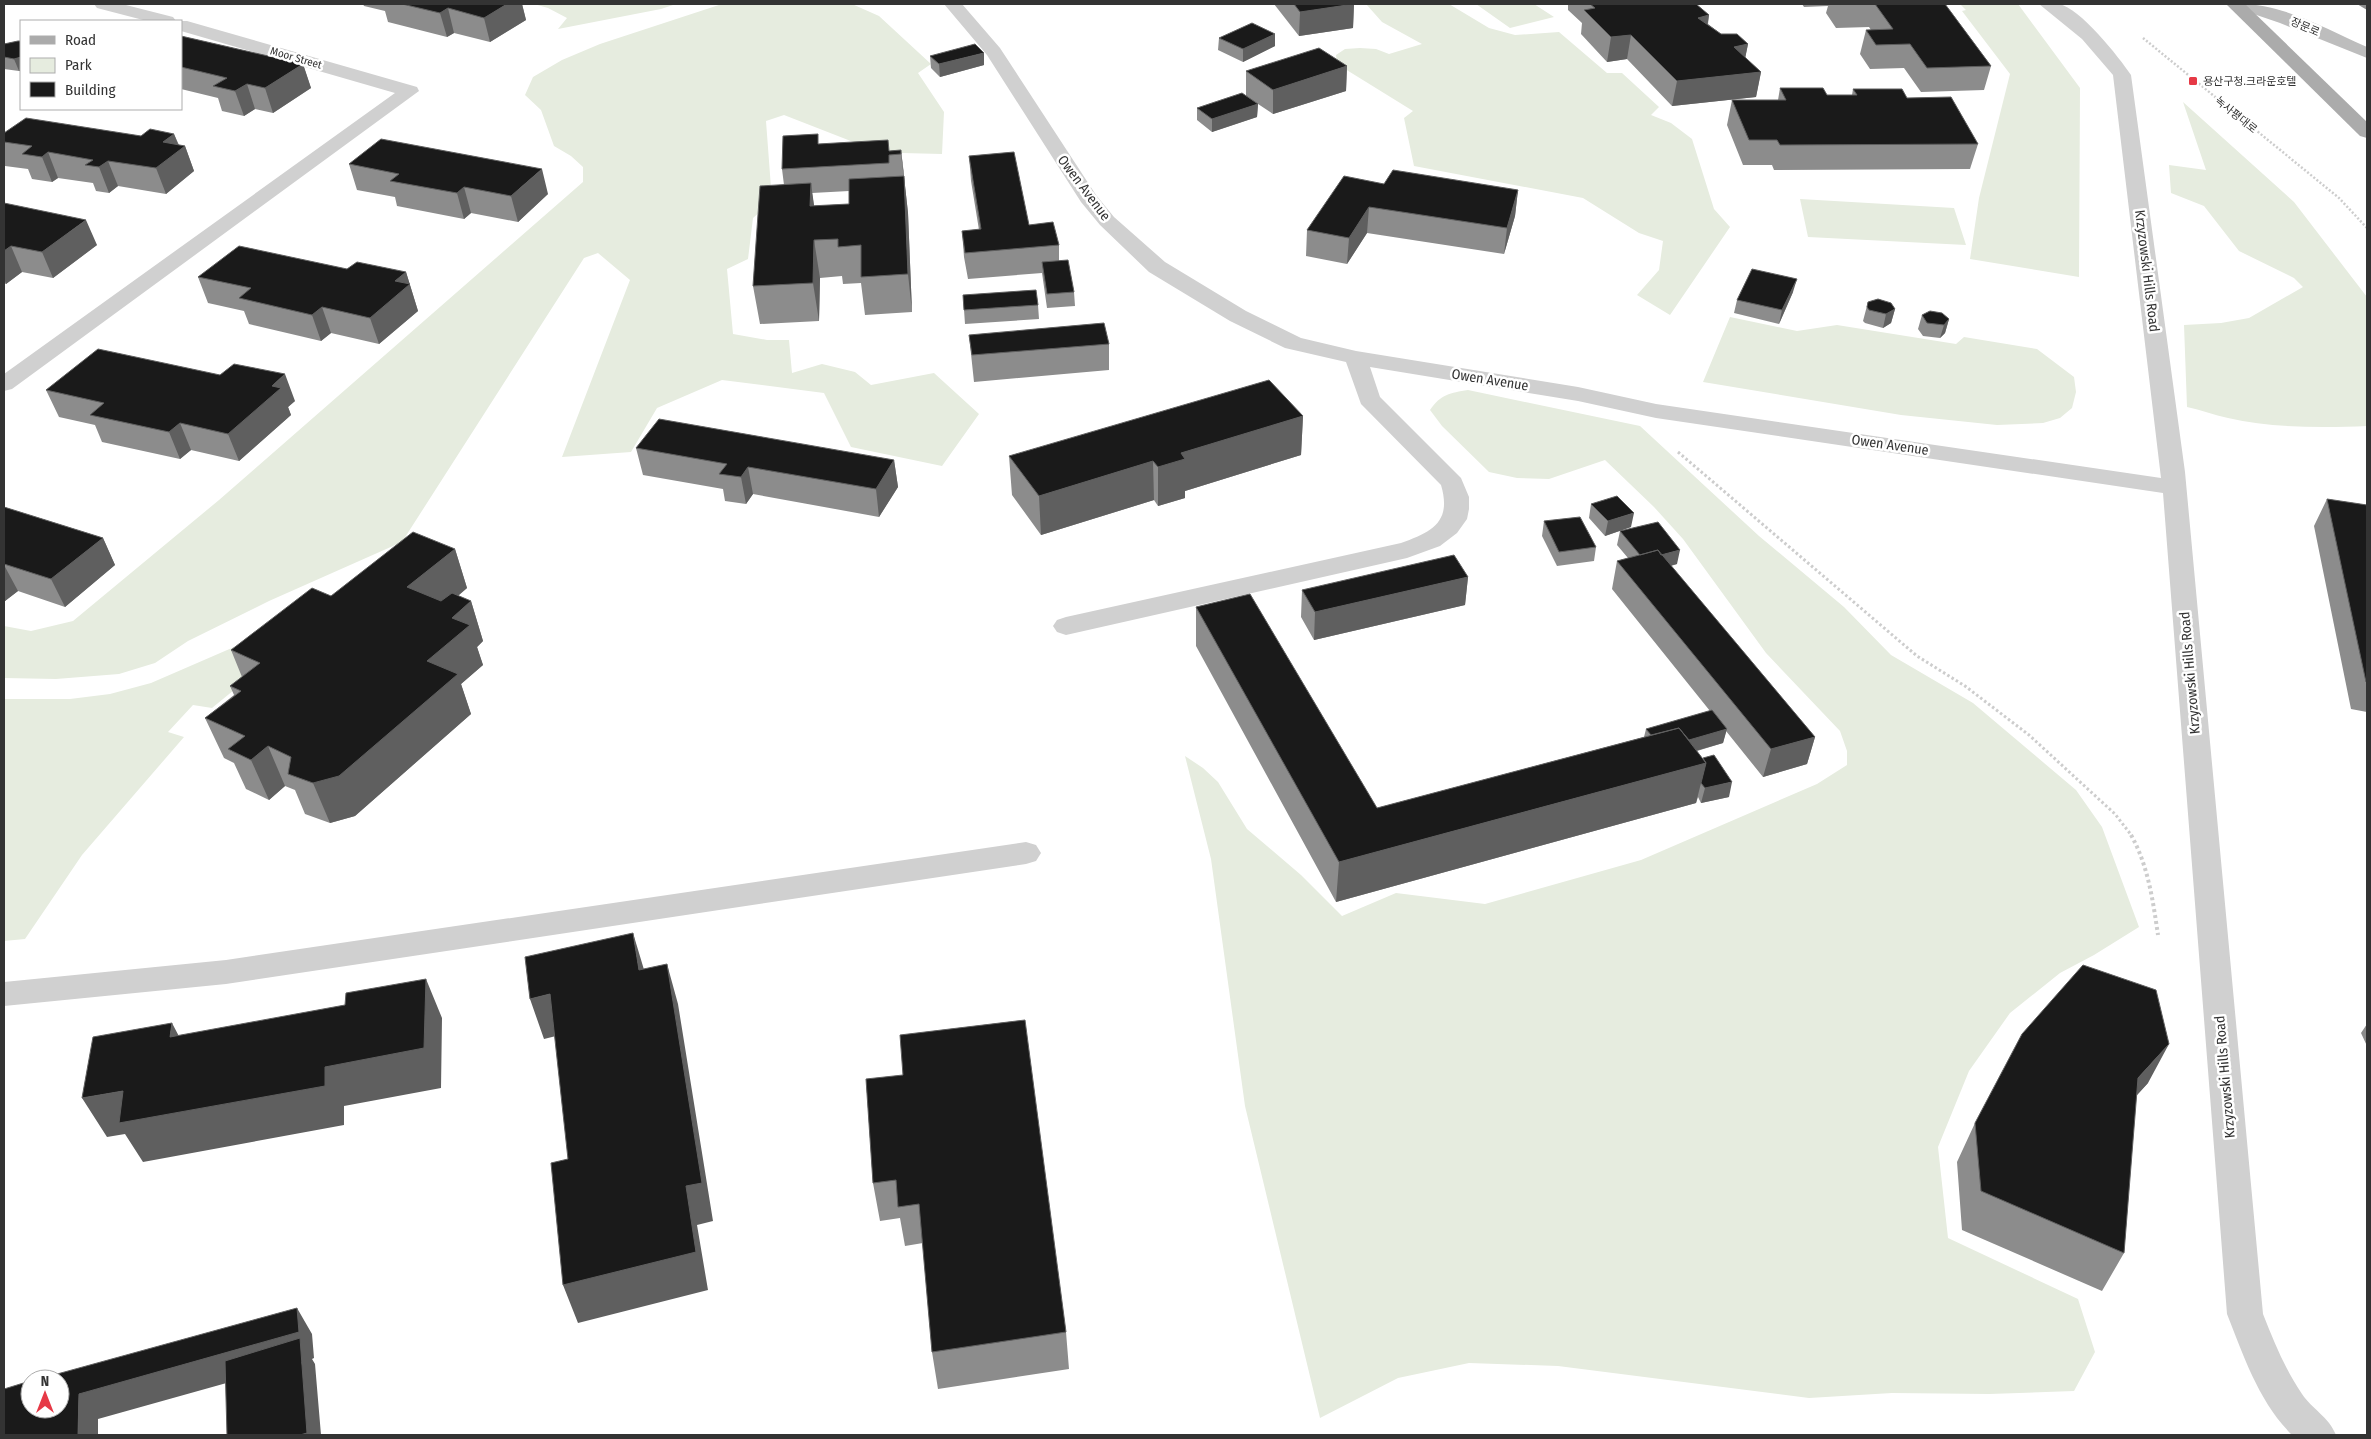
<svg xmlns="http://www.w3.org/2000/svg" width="2371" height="1439" viewBox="0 0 2371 1439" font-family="'Fira Sans Condensed','Noto Sans KR',sans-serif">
<rect width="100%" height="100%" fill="#fff"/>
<path fill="#e6ecdf" d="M534,4H676L661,9L558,29L567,18L548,8Z
M722,4H852L879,16L931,64L918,73L944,112L942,154L902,153L861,145L784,115L766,121L772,201L753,218L748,259L727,269L733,334L767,340H789L792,373L822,364L855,372L871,385L934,373L979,414L942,466L851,447L824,393L722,380L657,408L631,452L562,457L630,280L598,253L584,258L402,542L269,601L188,641L155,663L119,674L56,679L4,678V626L31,631L73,621L219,500L583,182V167L571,156L554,146L541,110L525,95L533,77L562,60L600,44Z
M1366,4H1449L1489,28L1515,35L1559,32L1607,73H1622L1659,107L1651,115L1671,123L1692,139L1714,209L1730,227L1670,315L1637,295L1659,270L1663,241L1639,233L1583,198L1414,166L1404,118L1413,111L1337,64L1336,55L1345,49L1360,48L1376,49L1389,54L1422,44L1382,22Z
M1476,4H1534L1554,17L1510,28Z
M1960,4H2018L2080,88L2079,277L1970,259L1979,198L2010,74L1962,11L1966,10Z
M2183,102L2294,202L2367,297V426C2322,428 2272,428 2228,418C2214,415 2201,410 2187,407L2184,325L2221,323L2249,318L2303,287L2294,278L2239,251L2204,206L2171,193L2169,165L2206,170Z
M1800,199L1954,208L1966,245L1808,237Z
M1730,317L1797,331L1837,325L1956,344L1964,337L2037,349L2074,377L2076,392L2072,408L2060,418L2043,423L1997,425L1901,415L1703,382Z
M1468,390L1640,426L1759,536L1844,607L1891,655L1973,703L2076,790L2102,827L2139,927L2094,955L2060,973L2010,1013L1969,1071L1938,1147L1948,1238L2078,1299L2095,1352L2074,1391L1989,1394L1892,1393L1809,1398L1558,1366L1469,1363L1398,1378L1320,1418L1245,1106L1211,859L1185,756L1203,768L1218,782L1247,829L1301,875L1342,916L1396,893L1485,904L1641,860L1817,784L1847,765V751L1840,731L1766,653L1683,539L1654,507L1605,460L1549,479L1517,478L1489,472L1442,426L1430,410C1441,394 1450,393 1468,390Z
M329,612L212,708L193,705L168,732L184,737L82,855L25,939L4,941V699H70L110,694L151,683L264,634Z"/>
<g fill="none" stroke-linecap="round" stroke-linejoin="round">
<path stroke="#cdcdcd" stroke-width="2.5" stroke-dasharray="2 2" stroke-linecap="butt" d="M2143,38L2339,198L2367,228"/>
<path stroke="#cdcdcd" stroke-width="3" stroke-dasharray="2.5 2.5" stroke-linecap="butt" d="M1678,452L1917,656L1965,686L2029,735L2115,814L2132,836"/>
<path stroke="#cdcdcd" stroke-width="4" stroke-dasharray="3 3" stroke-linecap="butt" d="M2131,835C2148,865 2153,901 2158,935"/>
<path fill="#d0d0d0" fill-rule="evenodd" d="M94,4H122L173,17L176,21H187L417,87L419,91L12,389L4,391V374L395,93L181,31V21H147L97,8Z
M944,4H962L1000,48L1096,195L1114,217L1165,262L1246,311L1301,338L1356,351L1578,387L1656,404L2161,478L2113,75L2082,39L2039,4C2045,4 2053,3 2059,4C2080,8 2119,57 2131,75L2185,472L2263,1314C2274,1342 2285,1369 2302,1394C2312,1409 2329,1417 2336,1435H2292C2259,1402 2244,1357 2227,1314L2163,493L1656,418L1578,401L1370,367L1380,397L1461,478L1469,497V509L1467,519L1457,533L1440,546L1407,558L1066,635L1057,632L1053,626L1057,620L1066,617L1401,543C1432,532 1452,522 1441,485L1361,404L1346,362L1285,348L1230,321L1149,272L1100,225L1081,202L987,55Z
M1026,842L1036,845L1041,853L1036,861L1026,864L226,984L4,1006V982L226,960Z"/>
<path fill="#bdbdbd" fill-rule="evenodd" d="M2233,4C2279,1 2326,29 2367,47V58L2280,23L2236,8Z"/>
<path fill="#ababab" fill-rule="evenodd" d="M2226,4H2245L2367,122V138L2360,136Z"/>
</g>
<path fill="#8c8c8c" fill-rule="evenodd" d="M363,4H522L526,20L490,42L454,33L447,37L388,22L385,11L364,6Z
M1274,4H1354L1353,28L1299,36Z
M1568,4H1696L1709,15L1708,24L1721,34L1748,44L1745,58L1761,72L1756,97L1672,106L1627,59L1607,62L1581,34L1582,23L1568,10Z
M1802,4H1945L1991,66L1984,90L1921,92L1904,68L1870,69L1860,54L1866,30H1871L1869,27L1836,28L1826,13L1828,6L1804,7Z
M2357,4H2367V10Z
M1275,34V46L1243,62L1218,50L1219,38Z
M181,36L303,64L311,88L273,113L255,109L244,116L222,111L218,98L181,89Z
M18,41L19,71L4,69V44Z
M930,56L984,65L940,77L931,68Z
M1347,66L1346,91L1273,114L1246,96V71Z
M1780,88L1827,95H1852L1853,89L1907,98L1978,144L1970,169L1774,170L1772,165H1743L1727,125L1732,100H1778Z
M1258,104L1257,117L1212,132L1197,120V108Z
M4,133L141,136L174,134L179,145L185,146L194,171L166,194L118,186L109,193L96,191L93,183L58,178L52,182L32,179L28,169L5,166L4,163Z
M819,144L890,151L901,150L908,213L912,312L865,315L861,283L843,284L842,276L820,278L819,321L760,324L753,286L784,185L782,169ZM849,191V204L814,206L812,193Z
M969,156L1029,225L1059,245V261L1074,292L1075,306L1047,308L1042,273L968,279L964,257L962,231L979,230L971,181Z
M349,164L548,194L518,222L471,213L464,219L397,206L395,197L357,190Z
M1384,184L1518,190L1515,216L1504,254L1367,233L1347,264L1306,256L1307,230Z
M4,203L97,245L53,278L22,272L6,284L4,283Z
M347,269L406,272L418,311L379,344L331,333L321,341L249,324L244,311L208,303L198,277Z
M1793,292L1779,324L1734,313L1737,300Z
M963,295L1038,305L1039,319L965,324Z
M1868,302L1895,309L1891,323L1883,328L1865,323L1863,321Z
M1922,315L1949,319L1945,333L1940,338L1923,336L1918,329Z
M969,335L1109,344V370L974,382Z
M46,390L295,401L288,407L291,415L239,461L191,450L180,459L102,442L95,425L59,417Z
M1303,416L1301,455L1185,491V498L1158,506L1154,500L1041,535L1012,495L1009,456Z
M636,448L894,460L898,487L879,517L753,494L746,504L725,501L723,489L643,475Z
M2327,499L2367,505V712L2351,709L2314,526Z
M1591,504L1631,527L1605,536L1589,518Z
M4,507L103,538L115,565L65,607L18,591L5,601H4Z
M1544,521L1596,547L1594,561L1557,566L1542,536Z
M1620,531L1677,564L1671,566L1815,737L1807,764L1763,777L1726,731L1723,743L1697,751L1729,797L1701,803L1698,797L1696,803L1336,902L1196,646V607L1377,808L1644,737L1646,729L1710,711L1612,589L1617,561L1628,558L1617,545Z
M455,549L467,588L458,596L471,601L483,641L477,647L483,665L461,684L471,714L355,816L330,823L305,814L295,790L285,786L269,800L246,789L234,763L224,758L205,718L234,695L230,686L242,677L231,650L331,596Z
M1468,577L1465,605L1314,640L1301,617L1302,590Z
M2367,1024V1046L2361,1033Z
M866,1079L1066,1332L1069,1369L938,1389L932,1352L923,1243L905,1246L900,1218L880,1221L873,1183Z
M2148,1083L2136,1096L2124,1253L2102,1291L1962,1230L1957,1162L1975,1123Z"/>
<path fill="#5f5f5f" d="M507,4H522L526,20L490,42L484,18Z
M1354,4L1353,28L1299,36L1300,12Z
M448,8L454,33L447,37L440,13Z
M1709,15L1705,40L1698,18Z
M1275,34V46L1243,62V49Z
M1631,35L1627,59L1607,62L1611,37Z
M1748,44L1743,69L1734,47Z
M984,53V65L940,77L939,64Z
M21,57V71H19L14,59Z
M303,64L311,88L273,113L265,88Z
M1347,66L1346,91L1273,114V90Z
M1761,72L1756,97L1672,106L1677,81Z
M247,84L255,109L244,116L235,91Z
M1258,104L1257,117L1212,132V119Z
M174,134L180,149L185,146L194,171L166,194L156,168L163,142Z
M901,150L904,175V179L901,154Z
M48,152L58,178L52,182L42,157Z
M108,161L118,186L109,193L99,167Z
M542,169L548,194L518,222L511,196Z
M904,176L908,213L912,312L908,274Z
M811,183L816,220L810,206Z
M464,187L471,213L464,219L457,193Z
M1518,190L1515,216L1504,254L1507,228Z
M1369,207L1367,233L1347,264L1349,238Z
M86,220L97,245L53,278L42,252Z
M814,240L820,278L819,321L813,283Z
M11,246L22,272L6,284L4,278V251Z
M406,272L418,311L379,344L370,318L395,281Z
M1797,279L1793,292L1779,324L1782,310Z
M322,307L331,333L321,341L312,315Z
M1895,309L1891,323L1883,328L1886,314Z
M1949,319L1945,333L1940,338L1944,325Z
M285,374L295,401L288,407L291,415L239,461L228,434L272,386Z
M1303,416L1301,455L1185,491V498L1158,506V467L1181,453Z
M180,423L191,450L180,459L169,432Z
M894,460L898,487L879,517L876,489Z
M1153,461L1154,500L1041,535L1039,496Z
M748,467L753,494L746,504L741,477Z
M1634,513L1631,527L1605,536L1608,521Z
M103,538L115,565L65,607L51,579Z
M455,549L467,588L421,627L407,587Z
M1680,550L1677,564L1640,573L1643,559Z
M4,565L18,591L5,601L4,599Z
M1468,577L1465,605L1314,640L1315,612Z
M471,601L483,641L477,647L483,665L461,684L471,714L355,816L330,823L313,783L427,661L452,618Z
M1727,729L1723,743L1657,762L1660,748Z
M1815,737L1807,764L1763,777L1771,749Z
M268,746L285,786L269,800L251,760Z
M1706,763L1696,803L1336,902L1339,862Z
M1732,782L1729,797L1701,803L1705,788Z
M633,933L645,973L639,970Z
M667,964L678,1004L713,1221L697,1225L708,1290L578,1323L563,1285L686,1186Z
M426,979L442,1018L441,1088L344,1106V1125L143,1162L125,1134L107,1137L82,1098L123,1091L325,1067Z
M550,994L564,1034L544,1039L530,999Z
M172,1023L193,1063L170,1037Z
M2169,1044L2148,1083L2117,1117L2138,1078Z
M297,1308L312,1334L314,1358L312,1359L315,1364L321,1435H300L302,1362L98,1419V1435H78L79,1394Z"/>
<path fill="#1a1a1a" stroke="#5f5f5f" d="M402,4H507L484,18L448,8L440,13Z
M1294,4H1354L1300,12Z
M1590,4H1696L1709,15L1698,18L1721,34H1737L1748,44L1734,47L1761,72L1677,81L1631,35L1611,37L1584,10L1595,8Z
M1875,4H1945L1991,66L1927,68L1910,44L1876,45L1866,30L1893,29Z
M1252,23L1275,34L1243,49L1219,38Z
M181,36L303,64L265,88L247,84L235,91L213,86L227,78L181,67Z
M18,41H21V57L14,59L4,57V44Z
M975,44L984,53L939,64L930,56Z
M1319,48L1347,66L1273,90L1246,71Z
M1780,88H1823L1827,95H1857L1853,89H1902L1907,98L1951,97L1978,144L1780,145L1777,140H1749L1732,100H1786Z
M1242,93L1258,104L1212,119L1197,108Z
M26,118L141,136L150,129L174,134L163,142L185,146L156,168L108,161L99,167L85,165L93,160L48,152L42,157L22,154L32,146L4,142V133Z
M818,134V144L888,140L889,151L901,150V154L889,155V163L782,169L783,136Z
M381,139L542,169L511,196L464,187L457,193L390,181L399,174L349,164Z
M1014,152L1029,225L1053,222L1059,245L965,253L962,231L981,229L969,156Z
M1393,170L1518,190L1507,228L1369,207L1349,238L1307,230L1344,176L1384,184Z
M904,176L908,274L861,277V245L838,247V239L814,240L813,283L753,286L760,186L811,183L810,206L849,204V179Z
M4,203L86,220L42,252L11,246L4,251Z
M239,246L347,269L357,262L406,272L395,281L410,284L370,318L322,307L312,315L239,298L251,288L198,277Z
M1068,260L1074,292L1047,294L1042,262Z
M1752,269L1797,279L1782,310L1737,300Z
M1036,290L1038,305L964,310L963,295Z
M1878,299L1891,303L1895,309L1886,314L1869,310L1867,307L1868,302Z
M1930,311L1942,313L1949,319L1944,325L1927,323L1922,315Z
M1104,323L1109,344L972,355L969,335Z
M98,349L220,375L234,364L285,374L272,386L281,388L228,434L180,423L169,432L90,415L104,403L46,390Z
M1269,380L1303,416L1181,453L1185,459L1158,467L1153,461L1039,496L1009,456Z
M659,419L894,460L876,489L748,467L741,477L719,474L727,464L636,448Z
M1617,496L1634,513L1608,521L1591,504Z
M2327,499L2367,505V682H2366Z
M4,507L103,538L51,579L4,564Z
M1580,517L1596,547L1559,552L1544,521Z
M1658,522L1680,550L1661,555L1658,550L1640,555L1620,531Z
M413,532L455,549L407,587L441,601L452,593L471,601L452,618L470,625L427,661L458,674L339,776L313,783L288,774L291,757L268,746L251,760L228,749L245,736L205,718L241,691L230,686L260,663L231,650L312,588L331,596Z
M1658,550L1815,737L1771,749L1617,561Z
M1454,555L1468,577L1315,612L1302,590Z
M1250,594L1377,808L1679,728L1706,763L1339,862L1196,607Z
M1712,710L1727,729L1689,740L1679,728L1651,735L1646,729Z
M1714,755L1732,782L1705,788L1701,783L1706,763L1703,758Z
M633,933L639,970L667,964L702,1183L686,1186L696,1252L563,1285L551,1163L568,1159L550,994L530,999L525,957Z
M2083,965L2156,990L2169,1044L2138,1078L2124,1253L1981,1191L1975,1123L2022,1034Z
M426,979L424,1048L325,1067V1086L119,1123L123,1091L82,1098L93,1037L172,1023L170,1037L345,1005L346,993Z
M1025,1020L1066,1332L932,1352L919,1204L898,1207L896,1180L873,1183L866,1079L903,1075L900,1035Z
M297,1308L299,1332L79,1394L78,1435H4V1389L30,1381V1409H60V1379H39Z
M300,1338L307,1433L300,1435H227L225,1361Z"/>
<rect fill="#e63946" stroke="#fff" stroke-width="2" x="2188" y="76" width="10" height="10" rx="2.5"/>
<g text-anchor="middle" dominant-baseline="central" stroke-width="5" stroke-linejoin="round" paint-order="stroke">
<g font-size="11" fill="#333" stroke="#fff">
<text transform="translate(2305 27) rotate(23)">장문로</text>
<text transform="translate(296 58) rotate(16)">Moor Street</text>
<text transform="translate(2236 115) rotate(39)">녹사평대로</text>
</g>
<g font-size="11" fill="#333" stroke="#fff" text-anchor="start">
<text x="2203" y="81">용산구청.크라운호텔</text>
</g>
<g font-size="14" fill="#333" stroke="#fff">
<text transform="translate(1084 188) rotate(53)">Owen Avenue</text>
<text transform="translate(2147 271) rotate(83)">Krzyzowski Hills Road</text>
<text transform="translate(1490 380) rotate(9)">Owen Avenue</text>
<text transform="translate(1890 445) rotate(8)">Owen Avenue</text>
<text transform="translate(2190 673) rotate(-95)">Krzyzowski Hills Road</text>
<text transform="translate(2225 1077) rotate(-95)">Krzyzowski Hills Road</text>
</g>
</g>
<rect width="2371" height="1439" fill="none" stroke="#333333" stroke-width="10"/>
<rect x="20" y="20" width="162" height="90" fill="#ffffff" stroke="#adadad"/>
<rect x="30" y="36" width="25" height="8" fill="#ababab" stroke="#adadad"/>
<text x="65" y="45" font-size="15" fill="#333333">Road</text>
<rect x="30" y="58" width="25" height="15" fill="#e6ecdf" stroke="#adadad"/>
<text x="65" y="70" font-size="15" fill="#333333">Park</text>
<rect x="30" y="82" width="25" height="15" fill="#1a1a1a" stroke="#adadad"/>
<text x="65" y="95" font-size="15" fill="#333333">Building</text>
<g transform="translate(45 1394)"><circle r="24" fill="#ffffff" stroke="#adadad"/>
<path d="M0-4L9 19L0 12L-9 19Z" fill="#e63946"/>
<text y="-8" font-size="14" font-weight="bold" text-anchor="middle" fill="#333333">N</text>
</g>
</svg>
